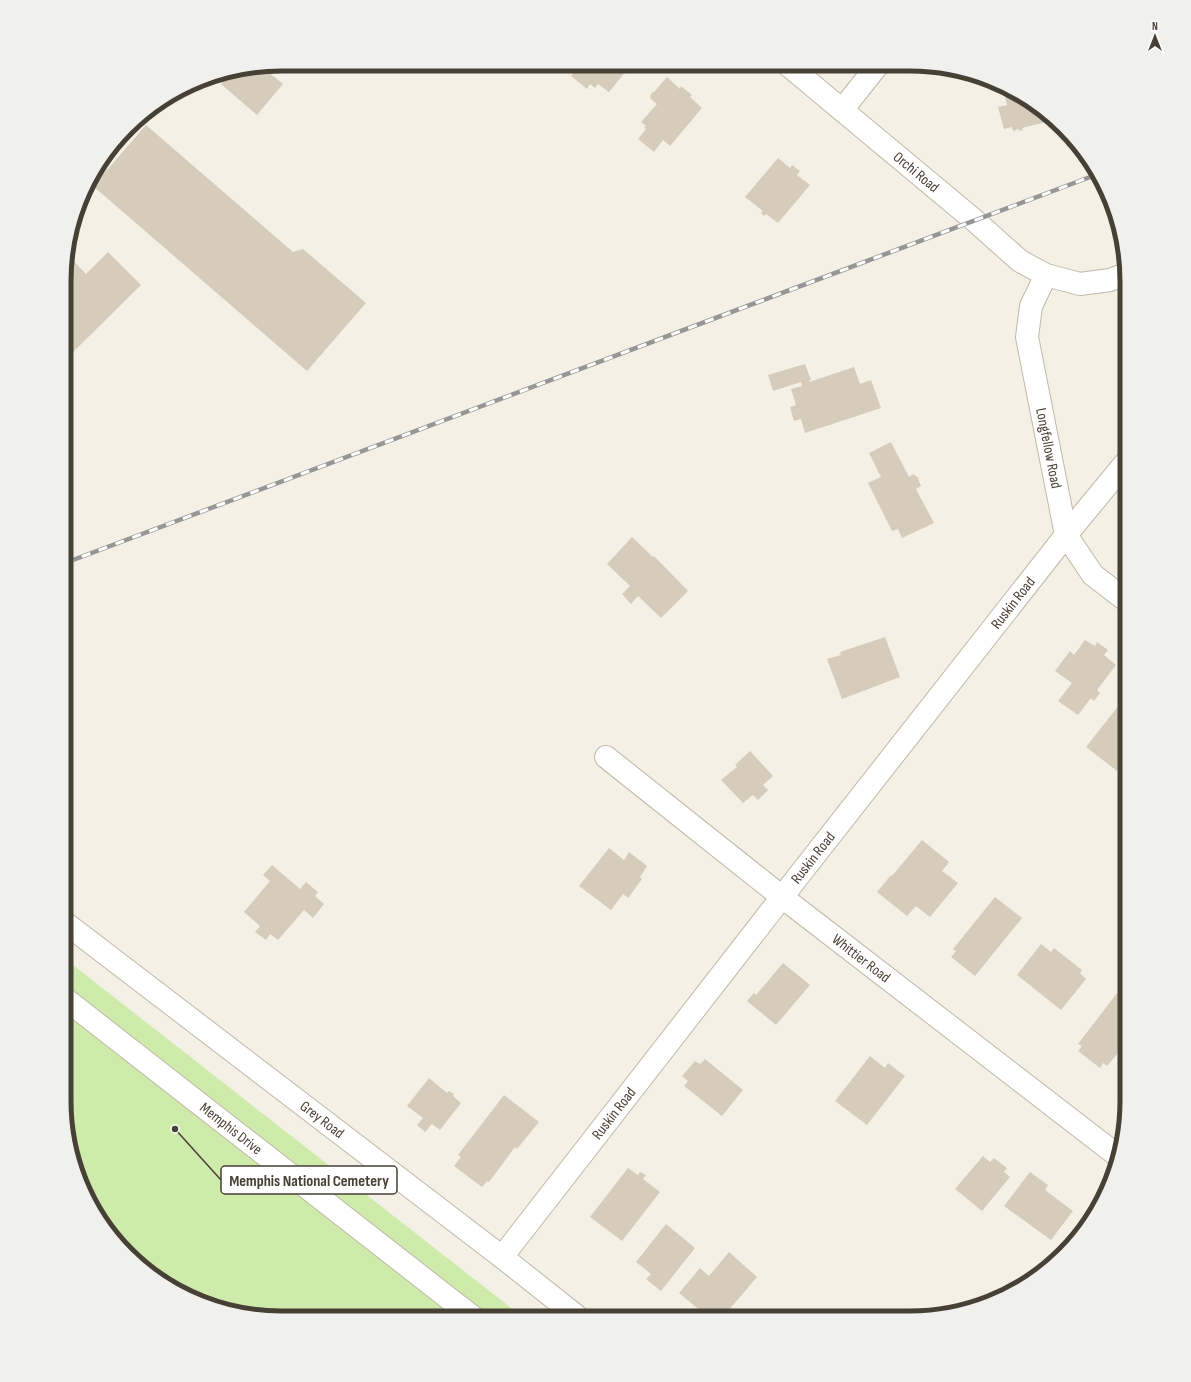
<svg xmlns="http://www.w3.org/2000/svg" width="1191" height="1382" viewBox="0 0 1191 1382" font-family="'Sofia Sans Condensed',sans-serif">
<rect width="100%" height="100%" fill="#f4f0e6"/>
<path fill="#ceebac" d="M64,958L524,1318H266L211,1307L161,1282L127,1254L93,1210L71,1158L64,1101Z"/>
<path fill="#d6ccbb" d="M580,65H631L609,92L598,84L595,88L590,84L587,89L571,76Z
M262,67L283,84L257,115L221,84L231,72Z
M667,77L680,89L681,86L692,95L690,97L702,108L670,146L663,140L654,152L638,139L646,129L644,128L646,126L641,122L657,104L650,98L651,96L650,95L653,92H654Z
M1018,94L1030,100L1054,120L1022,128L1023,130L1019,131V129L1013,131L1012,127L1004,129L998,107L1007,105L1005,97Z
M146,125L293,252L303,249L366,303L307,371L93,186Z
M778,158L790,168L792,165L800,171L797,175L810,185L778,223L766,214L764,216L761,213L763,211L745,197Z
M108,252L141,285L66,359V253L86,274Z
M805,364L811,380L809,381V382L854,367L860,384L871,380L881,408L805,433L801,419L794,421L790,407L796,405L791,389L802,386L801,382L773,391L768,375Z
M891,442L909,477L914,474L916,477L917,476L921,486L916,489L934,523L902,538L898,529L892,531L868,483L881,477L869,453Z
M632,537L653,557L654,556L688,591L661,618L638,596L631,604L622,594L630,586L607,564Z
M885,637L900,677L842,699L827,659L841,655L840,652Z
M1085,640L1095,646L1097,642L1108,650L1104,655L1116,665L1097,690L1100,693L1094,701L1091,698L1078,715L1058,701L1072,683L1055,671L1070,651L1074,655Z
M1127,695V759L1117,771L1086,747Z
M750,751L773,776L763,785L768,790L758,800L753,795L743,803L721,780L737,767L735,765Z
M922,840L949,862L942,871L958,883L930,917L916,906L907,916L877,892L891,875L892,876Z
M609,848L624,860L629,852L647,866L640,877L642,879L628,898L623,894L611,910L579,886Z
M272,865L300,889L306,882L318,892L315,896L324,904L313,918L304,910L278,940L270,934L266,940L255,932L260,926L244,912L270,881L263,875Z
M995,897L1022,918L975,976L951,957L956,951L953,949Z
M1041,944L1051,952L1054,948L1082,970L1080,973L1086,979L1061,1010L1017,975Z
M783,963L810,985L776,1025L747,1001L754,993L756,995Z
M1117,993L1127,1001V1039L1117,1052L1118,1053L1107,1066L1103,1063L1100,1068L1078,1051L1082,1046L1078,1044Z
M870,1056L885,1068L888,1063L905,1076L867,1125L835,1101Z
M705,1059L743,1090L722,1116L684,1086L688,1081L682,1076L695,1061L700,1064Z
M429,1078L447,1093L449,1091L454,1094L453,1096L461,1103L440,1130L432,1124L425,1132L417,1125L423,1118L407,1106Z
M504,1095L539,1122L517,1149L515,1147L489,1182L487,1181L482,1187L454,1166L461,1157L458,1155Z
M983,1156L990,1162L994,1158L1007,1168L1004,1172L1010,1177L982,1211L955,1189Z
M628,1168L638,1175L640,1172L646,1175L643,1179L660,1192L622,1241L590,1217Z
M1030,1172L1048,1185L1045,1190L1073,1211L1051,1240L1004,1206Z
M666,1224L695,1248L661,1291L646,1279L651,1274L636,1262Z
M729,1252L757,1277L722,1318H699L698,1317L702,1312L679,1293L700,1268L709,1276Z"/>
<g fill="none" stroke-linecap="round" stroke-linejoin="round">
<g stroke="#c0b8a8" stroke-width="24">
<g id="minor">
<path id="s1" d="M788,65L974,220L1020,261L1046,275L1080,284L1110,280L1126,274"/>
<path d="M842,110L877,66"/>
<path id="s2" d="M1046,275L1031,306L1027,337L1066,535L1093,575L1127,601"/>
<path id="s3" d="M606,757L782,897L1118,1156"/>
<path id="s4" d="M64,922L502,1257L579,1318"/>
<path id="s5" d="M64,998L474,1318"/>
<path id="s6" d="M502,1257L782,897L1066,535L1127,461"/>
</g>
</g>
<use href="#minor" stroke="#fff" stroke-width="22"/>
<g stroke="#969696" stroke-width="4.5">
<path id="rail" d="M65,563L1098,174"/>
</g>
<use href="#rail" stroke="#fff" stroke-width="3" stroke-dasharray="9" stroke-linecap="butt"/>
</g>
<g text-anchor="middle" dominant-baseline="central" stroke-width="4" stroke-linejoin="round" paint-order="stroke">
<g font-size="15" fill="#474035" stroke="#fff">
<text stroke="none"><textPath href="#s1" startOffset="167">Orchi Road</textPath></text>
<text stroke="none"><textPath href="#s2" startOffset="179">Longfellow Road</textPath></text>
<text stroke="none"><textPath href="#s6" startOffset="830">Ruskin Road</textPath></text>
<text stroke="none"><textPath href="#s6" startOffset="506">Ruskin Road</textPath></text>
<text stroke="none"><textPath href="#s3" startOffset="325">Whittier Road</textPath></text>
<text stroke="none"><textPath href="#s6" startOffset="182">Ruskin Road</textPath></text>
<text stroke="none"><textPath href="#s4" startOffset="325">Grey Road</textPath></text>
<text stroke="none"><textPath href="#s5" startOffset="212">Memphis Drive</textPath></text>
</g>
</g>
<path d="M0 0H1191V1382H0ZM281 71H910A210 210 0 0 1 1120 281V1101A210 210 0 0 1 910 1311H281A210 210 0 0 1 71 1101V281A210 210 0 0 1 281 71Z" fill="#f0f0ef" fill-rule="evenodd"/>
<path fill="none" stroke="#474035" stroke-width="5" d="M281 71H910A210 210 0 0 1 1120 281V1101A210 210 0 0 1 910 1311H281A210 210 0 0 1 71 1101V281A210 210 0 0 1 281 71Z"/>
<path fill="none" stroke="#474035" stroke-width="1.5" d="M175 1129L221 1180"/>
<circle fill="#474035" stroke="#fff" stroke-width="1.5" cx="175" cy="1129" r="4"/>
<rect fill="#fff" stroke="#474035" stroke-width="1.5" x="221" y="1166" width="176" height="28" rx="4"/>
<g font-size="16" text-anchor="middle" font-weight="bold" fill="#474035">
<text x="309" y="1186">Memphis National Cemetery</text>
</g>
<g transform="translate(1155 36)" stroke="#ffffff" stroke-width="3" paint-order="stroke">
<path d="M0-3L7 15L0 10L-7 15Z" fill="#474035"/>
<text y="-6" font-size="11" font-weight="bold" text-anchor="middle" fill="#474035">N</text>
</g>
</svg>
